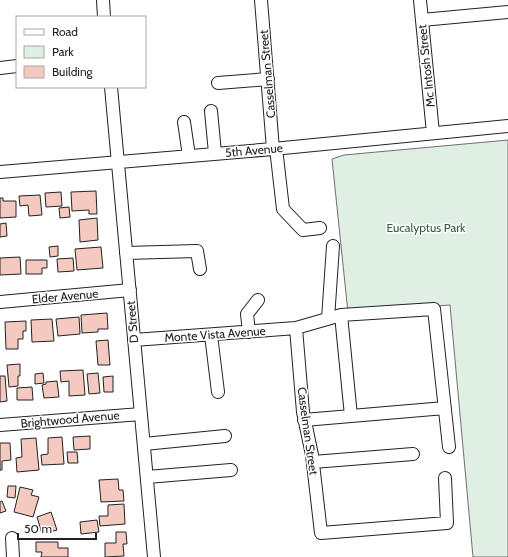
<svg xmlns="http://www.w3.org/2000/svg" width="508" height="557" viewBox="0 0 508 557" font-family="Cabin,sans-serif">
<rect width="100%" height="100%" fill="#fff"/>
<path fill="#e0efe3" stroke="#6f6f6f" d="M508,140V557H473L450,305L348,313L332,159L344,155Z"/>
<path fill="#f3c9c0" stroke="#222" d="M96,191L97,214H89V210L72,211L71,192Z
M61,192L62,206L46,207L45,193Z
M40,195L42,215L29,216L28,205L20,206L19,196Z
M0,198H3V201H16V217L0,218Z
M69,207L70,217L60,218L59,208Z
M97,218L98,240L80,242L79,220Z
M6,223L7,236L0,237V224Z
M58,246V256L50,257L49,247Z
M101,247L103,268L77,270L75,249Z
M20,257L21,274L0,275V258Z
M73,258L74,271L58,272L57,259Z
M26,260H47V268H42V274H26Z
M107,313L108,329H98V332L82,333L81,315Z
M79,317L80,334L58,336L56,319Z
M52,319L54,341L32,342L31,320Z
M26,321V331H23V339H18V349H6L5,322Z
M108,340L110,365H98L96,341Z
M20,364V376H18V386L9,387L7,365Z
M83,370L85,395L69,396V381L61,382L60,371Z
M43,373L44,383L35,384V374Z
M98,373L100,393L89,394L87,374Z
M0,376H5L7,401L0,402Z
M113,376V392H104L103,377Z
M57,381L59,397L44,398L42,385L46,384V382Z
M32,387L33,400H17V388Z
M90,436V449L74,450L73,437Z
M62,437L64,464L42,465L41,455L48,454V438Z
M36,438L39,470L17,472L16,458L22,457L21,439Z
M0,443H10L11,460L2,461V470H0Z
M67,452H77L78,463H68Z
M118,479L119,490H123L124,501L101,502L99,480Z
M8,486H16L15,498L7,497Z
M20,487L33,490L31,495L39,497L33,517L14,512Z
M2,501L6,511L0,513V502Z
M124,504L125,524L100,526L99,516H108V505Z
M51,512L57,530L42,534L37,517Z
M97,520L99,532L81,534L80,522Z
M116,532H126L127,544H123L124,556L105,557V543H116Z
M36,542H58V548H68V557H41L42,552H36Z"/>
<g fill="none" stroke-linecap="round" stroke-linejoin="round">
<g stroke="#222" stroke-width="14">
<path id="minor" d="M103,0L104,17
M261,0L273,149
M420,0L433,133
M422,20L508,12
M0,68L17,66
M218,83L268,79
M111,87L154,557
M211,111L215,153
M184,122L189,156
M276,148L283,209L303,230L320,228
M0,172L273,149L508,126
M126,253L197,251L200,269
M0,302L130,290
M328,319L333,246
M296,328L303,412L312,455L321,533L447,523L445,478
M249,332L247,314L258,300
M211,335L218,392
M134,340L296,328L341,315L434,309L449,447
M351,416L445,408
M304,420L351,416L341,315
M0,425L141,414
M144,444L225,436
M313,462L413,454
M147,477L231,470
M12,538L13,557"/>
</g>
<use href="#minor" stroke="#fff" stroke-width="12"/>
</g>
<g text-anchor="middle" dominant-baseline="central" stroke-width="3" stroke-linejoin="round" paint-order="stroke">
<g font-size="12" fill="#222" stroke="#fff">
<text transform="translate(426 66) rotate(-96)">Mc Intosh Street</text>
<text transform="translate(267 74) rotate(-95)">Casselman Street</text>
<text transform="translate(254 150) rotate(-5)">5th Avenue</text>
<text transform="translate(65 296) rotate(-5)">Elder Avenue</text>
<text transform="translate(132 322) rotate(-95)">D Street</text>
<text transform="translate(215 334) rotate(-4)">Monte Vista Avenue</text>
<text transform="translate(70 419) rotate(-5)">Brightwood Avenue</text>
<text transform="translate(308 431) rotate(82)">Casselman Street</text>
</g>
<g font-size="12" fill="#2f5e38" stroke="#fff">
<text x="426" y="227">Eucalyptus Park</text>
</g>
</g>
<rect x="16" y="16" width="130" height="72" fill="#ffffff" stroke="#a7a7a7"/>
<rect x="24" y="29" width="20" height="6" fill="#ffffff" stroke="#a7a7a7"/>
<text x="52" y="36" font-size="12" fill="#222222">Road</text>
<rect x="24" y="46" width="20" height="12" fill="#e0efe3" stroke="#a7a7a7"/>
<text x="52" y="56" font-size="12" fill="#222222">Park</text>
<rect x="24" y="66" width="20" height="12" fill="#f3c9c0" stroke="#a7a7a7"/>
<text x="52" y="76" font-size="12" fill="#222222">Building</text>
<path d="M18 533v6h78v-6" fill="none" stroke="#222222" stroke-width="2"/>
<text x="24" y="533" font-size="12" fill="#222222" stroke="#ffffff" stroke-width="3" paint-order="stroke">50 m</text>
</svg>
